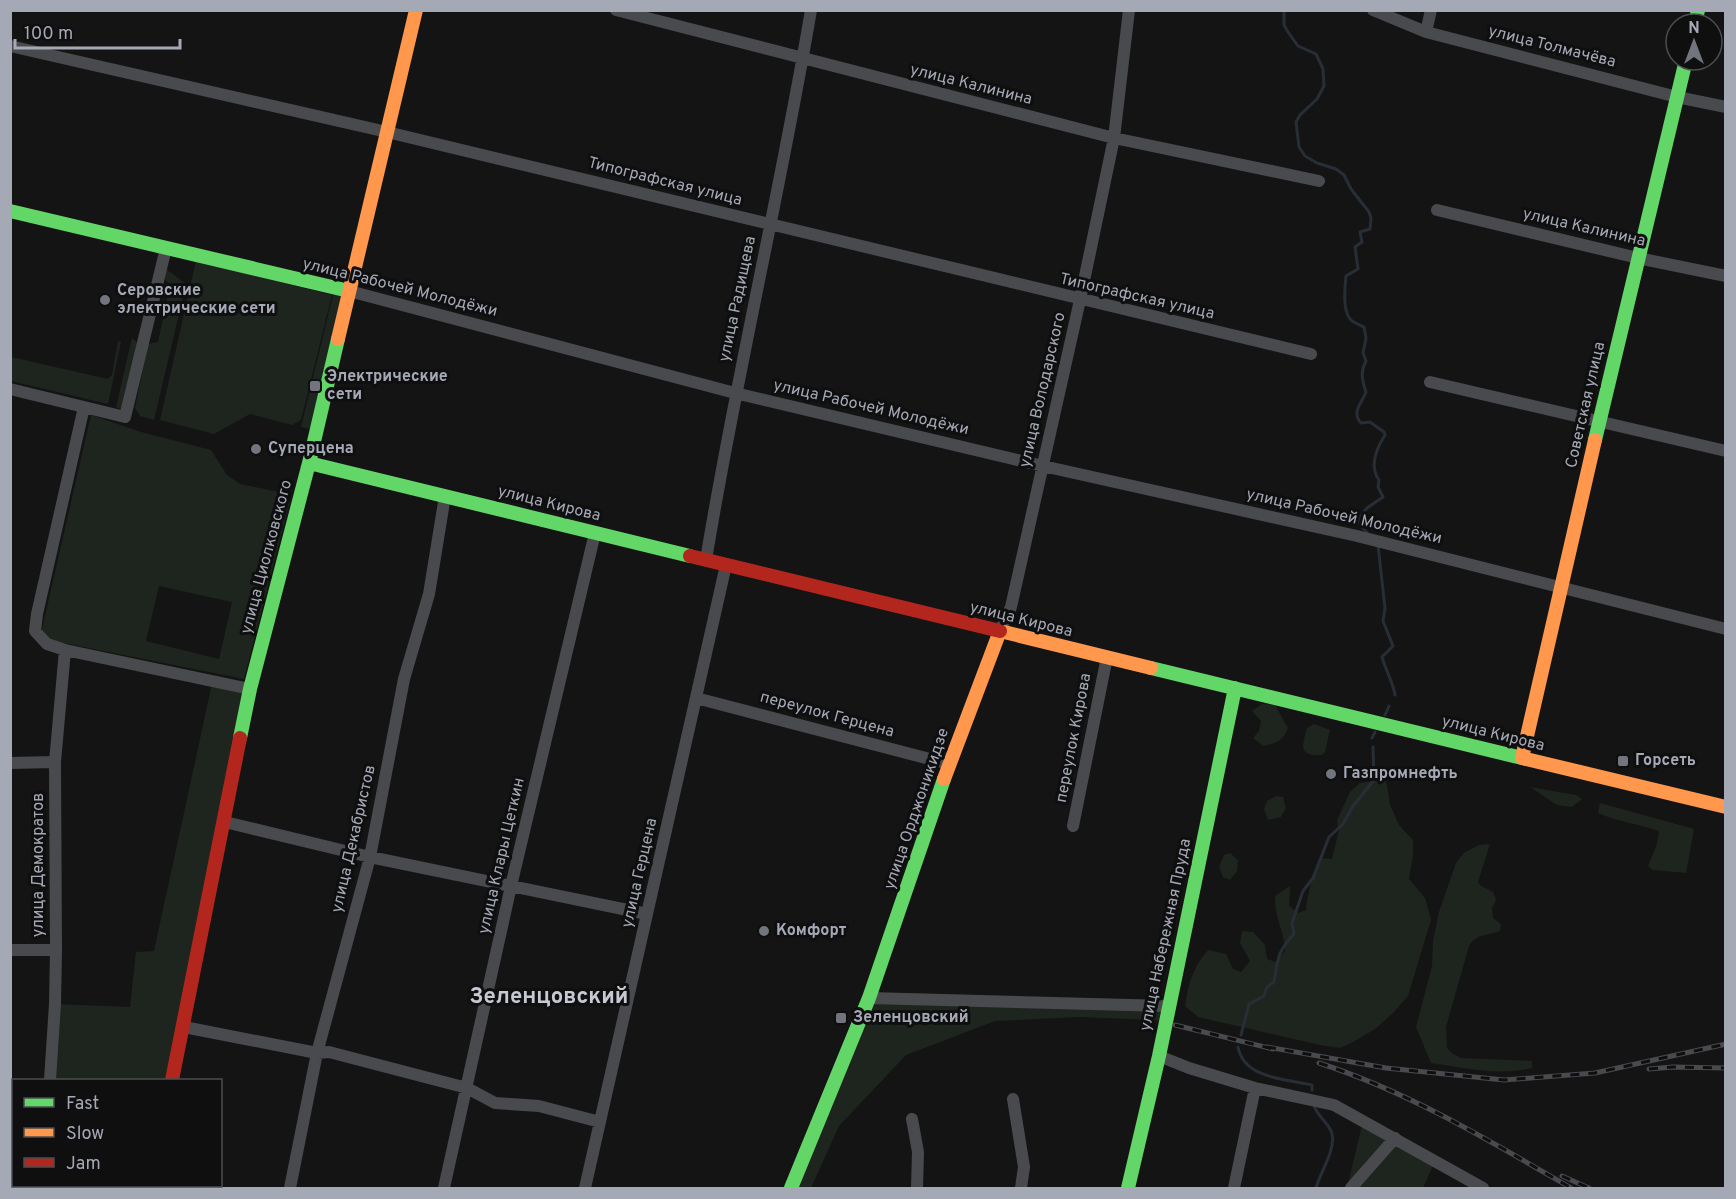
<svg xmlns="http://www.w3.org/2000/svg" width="1736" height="1199" viewBox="0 0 1736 1199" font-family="Overpass,sans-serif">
<rect width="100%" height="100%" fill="#141415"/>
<path fill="#1e251f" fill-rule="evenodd" d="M196,261L332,295L301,420L292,425L250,414L214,434L160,420Z
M166,269L186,284L154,420L140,416L135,408L148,344L158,342L170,285L165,279Z
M335,287L349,291L316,430L301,427Z
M132,338L136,341L138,347L125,406L121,409L116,407Z
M118,341L121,342L108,404L11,381V357L108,379L112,375Z
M91,415L141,432L211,450L227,475L240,484L279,492L290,501L244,679L49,640L42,629ZM159,586L232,602L219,659L146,641Z
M213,679L250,689L172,1080H50L55,1004L130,1007L136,952L154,951Z
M1262,704L1275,705L1288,728C1284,740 1275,744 1263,746L1253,738L1259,731L1261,721L1252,711Z
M1314,724L1330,730L1325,752L1322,755C1298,756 1302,746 1307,728Z
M1381,769L1387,785L1390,805L1399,825L1413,840V855L1409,879L1425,898L1431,920L1408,996L1394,1012L1375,1029L1353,1042L1340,1048L1320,1045L1198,1017L1185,1006C1188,984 1193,967 1208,950L1226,954L1233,969L1241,972L1250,961L1240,943L1242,931L1253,932L1265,945L1267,959L1276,962L1285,951C1284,929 1274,918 1275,896L1290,886L1289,906L1298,913L1306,910C1308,891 1312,875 1322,858L1332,859L1339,830L1337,820L1350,792L1360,783L1373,781Z
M1530,787L1576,795L1582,799L1572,807L1557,805Z
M1276,796L1283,797L1286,808L1281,817L1268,820L1264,809L1267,801Z
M1600,803L1694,829L1686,873L1653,870L1648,866L1657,844L1659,831C1639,824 1618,822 1598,813Z
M1490,844L1478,882L1481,886L1493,892L1496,900L1492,908L1493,918L1501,924L1500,931C1487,936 1477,933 1469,946L1446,1027L1447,1048L1453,1054L1461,1058L1532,1061V1068C1498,1076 1465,1068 1431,1063L1416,1027L1432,966L1433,941L1439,912L1456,863L1464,853L1479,845Z
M1230,853L1238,860L1237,871L1230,880L1223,877L1219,867L1224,855Z
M869,998L1168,1006L1165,1022L1155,1020L1078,1017L995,1021L906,1055L839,1126L811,1188H791Z
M1363,1121L1435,1161L1423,1188H1347Z"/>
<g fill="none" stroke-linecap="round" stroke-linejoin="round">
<path stroke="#282e36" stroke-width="3" d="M1284,10V25L1288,32L1298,46L1316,54L1323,69L1324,86L1317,99L1300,115L1296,122L1299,147L1305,156L1317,163L1336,169L1344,175L1351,189L1369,212L1371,218L1370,229L1360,232L1362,242L1355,247L1358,269L1346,276C1345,288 1342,311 1351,320C1354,323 1360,325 1364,327L1366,338L1363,353L1366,361C1360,372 1362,380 1366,392C1362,403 1351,412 1361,423L1370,422L1384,432L1385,435C1376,449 1369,466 1379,480L1378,487L1383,497L1367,508L1359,518V523L1369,535
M1378,545L1385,608L1383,621L1393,646L1382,657C1386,671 1393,682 1395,695
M1385,715L1389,706
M1372,738L1375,732
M1241,1035L1249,1004L1264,996L1267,987L1274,982C1278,959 1277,952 1294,934L1292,923L1303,891L1313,878L1329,837L1343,824L1353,806L1374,780L1373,747
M1238,1047C1244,1079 1286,1079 1312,1085V1090
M1314,1106C1318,1117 1330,1124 1332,1134C1336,1149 1320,1173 1316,1188"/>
<path stroke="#494a4d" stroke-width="12" d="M616,10L1114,138L1319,181
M1373,10L1426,32L1677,97L1726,107
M1426,32L1431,10
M10,46L387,132L1311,354
M1437,210L1638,258L1726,276
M349,291L735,393L1043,466L1357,536L1726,629
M1430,382L1726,451
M10,389L125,417L166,248
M84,407L37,614L35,631L47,644L65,650L250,689
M706,560C736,376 780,194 811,10
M1000,631L1011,607L1080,300L1114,138L1129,10
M696,698L949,764
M10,763L55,762
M225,822L370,857L647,914
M1073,826L1107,657
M10,950H56
M869,998L1168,1006
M184,1027L317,1053L329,1052L467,1088L495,1103L539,1106L600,1122
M1159,1056L1189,1068L1255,1088L1334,1105L1483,1188
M50,1080L55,1004L56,950L55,762L65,650
M10,1093H14
M1013,1099L1024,1167L1021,1188
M912,1119L918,1152L917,1188
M43,1188V1186
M290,1188L317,1053L370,857L404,679L429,594L445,496
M444,1188L511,886L595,533
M585,1188L726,565
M1234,1188L1255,1088
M1351,1188L1395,1138"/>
<path stroke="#63d668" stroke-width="14" d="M1695,24L1698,10
M10,211L349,291
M1595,440L1686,60
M309,463L690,556
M1151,668L1526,759
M240,738L250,689L309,463L338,339
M791,1188L869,998L944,779
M1128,1188L1159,1056L1235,688"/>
<path stroke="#ff974d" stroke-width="14" d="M338,339L416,10
M1522,758L1595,440
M1526,759L1726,807
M944,779L1000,631L1151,668"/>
<path stroke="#b3261e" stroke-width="14" d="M690,556L1000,631
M172,1080L240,738
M98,1188L100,1186"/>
<g stroke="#494a4d" stroke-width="5">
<path id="rail" d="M1175,1025L1273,1049
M1267,1047L1386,1068L1504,1080L1595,1073L1726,1044
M1319,1063C1409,1092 1490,1141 1571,1188
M1649,1069L1673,1067L1726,1068
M1562,1176L1589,1188"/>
</g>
<use href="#rail" stroke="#0f0f10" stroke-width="3" stroke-dasharray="9" stroke-linecap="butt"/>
</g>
<g fill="#72757e" stroke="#0f0f10" stroke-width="2">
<circle cx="105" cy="300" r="6"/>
<rect x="309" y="380" width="12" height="12" rx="3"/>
<circle cx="256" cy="449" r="6"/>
<rect x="1617" y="755" width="12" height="12" rx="3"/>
<circle cx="1331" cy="774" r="6"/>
<circle cx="764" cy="931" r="6"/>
<rect x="835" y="1012" width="12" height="12" rx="3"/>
</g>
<g text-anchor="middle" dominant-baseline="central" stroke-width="6" stroke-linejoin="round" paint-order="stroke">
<g font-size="16" fill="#a5a9b6" stroke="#0f0f10">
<text transform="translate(1552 47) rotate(14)">улица Толмачёва</text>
<text transform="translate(971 85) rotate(14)">улица Калинина</text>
<text transform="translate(665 182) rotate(14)">Типографская улица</text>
<text transform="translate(1584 228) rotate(13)">улица Калинина</text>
<text transform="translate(400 288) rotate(14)">улица Рабочей Молодёжи</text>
<text transform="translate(1137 297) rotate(13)">Типографская улица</text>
<text transform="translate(738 299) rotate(-78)">улица Радищева</text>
<text transform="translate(1043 390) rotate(-77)">улица Володарского</text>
<text transform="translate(1586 405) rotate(-77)">Советская улица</text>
<text transform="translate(871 408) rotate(13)">улица Рабочей Молодёжи</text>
<text transform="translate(549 504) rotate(14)">улица Кирова</text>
<text transform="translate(1344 517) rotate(13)">улица Рабочей Молодёжи</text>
<text transform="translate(267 557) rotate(-75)">улица Циолковского</text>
<text transform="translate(1021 620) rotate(14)">улица Кирова</text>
<text transform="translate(827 715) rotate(15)">переулок Герцена</text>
<text transform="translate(1493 734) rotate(14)">улица Кирова</text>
<text transform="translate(1074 738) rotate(-79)">переулок Кирова</text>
<text transform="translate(917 809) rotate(-71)">улица Орджоникидзе</text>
<text transform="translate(354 839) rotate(-77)">улица Декабристов</text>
<text transform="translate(502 856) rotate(-77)">улица Клары Цеткин</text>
<text transform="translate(39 865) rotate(-90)">улица Демократов</text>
<text transform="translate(640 873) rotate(-77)">улица Герцена</text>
<text transform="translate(1166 935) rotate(-78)">улица Набережная Пруда</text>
</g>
<g font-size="16" font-weight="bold" fill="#a5a9b6" stroke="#0f0f10" text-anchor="start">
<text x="117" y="291">Серовские<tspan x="117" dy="18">электрические сети</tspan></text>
<text x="327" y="377">Электрические<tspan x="327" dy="18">сети</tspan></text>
<text x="268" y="449">Суперцена</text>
<text x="1635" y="761">Горсеть</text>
<text x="1343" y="774">Газпромнефть</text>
<text x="776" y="931">Комфорт</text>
<text x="853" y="1018">Зеленцовский</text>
</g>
<g font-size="22" font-weight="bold" fill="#c6c9d2" stroke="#0f0f10">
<text x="549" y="997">Зеленцовский</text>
</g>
</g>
<rect width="1736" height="1199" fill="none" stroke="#a5a9b6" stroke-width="24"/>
<rect x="12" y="1079" width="210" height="108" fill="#0f0f10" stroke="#4b4d52" stroke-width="1.5"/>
<rect x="24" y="1098" width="30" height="9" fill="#63d668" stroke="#4b4d52" stroke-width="1.5"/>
<text x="66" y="1109" font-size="18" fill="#a5a9b6">Fast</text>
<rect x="24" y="1128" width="30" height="9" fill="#ff974d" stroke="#4b4d52" stroke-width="1.5"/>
<text x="66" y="1139" font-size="18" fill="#a5a9b6">Slow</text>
<rect x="24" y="1158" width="30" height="9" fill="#b3261e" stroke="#4b4d52" stroke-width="1.5"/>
<text x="66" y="1169" font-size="18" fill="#a5a9b6">Jam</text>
<g transform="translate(1694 42)"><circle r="28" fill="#0f0f10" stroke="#4b4d52" stroke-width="1.5"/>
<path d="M0-4.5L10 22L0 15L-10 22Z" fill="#72757e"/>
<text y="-9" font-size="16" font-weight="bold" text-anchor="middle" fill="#a5a9b6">N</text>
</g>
<path d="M15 39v9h165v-9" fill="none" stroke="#a5a9b6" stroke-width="3"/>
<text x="24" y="39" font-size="18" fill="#a5a9b6" stroke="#0f0f10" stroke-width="4.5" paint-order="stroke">100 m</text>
</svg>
